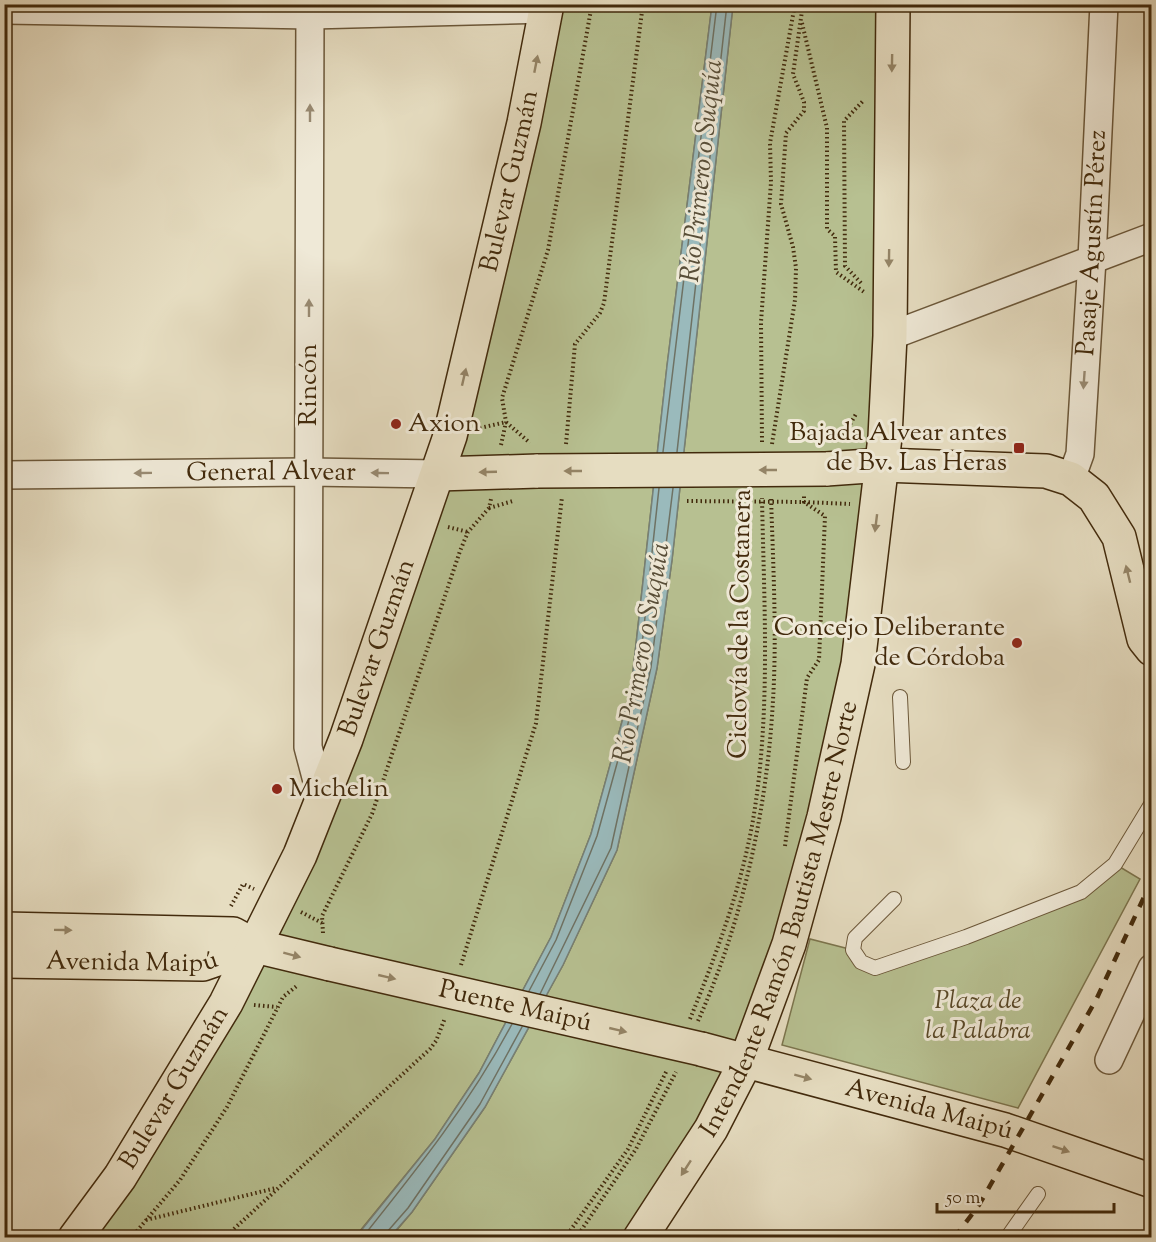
<svg xmlns="http://www.w3.org/2000/svg" width="1156" height="1242" viewBox="0 0 1156 1242" font-family="'Sorts Mill Goudy',serif">
<rect width="100%" height="100%" fill="#e6ddc1"/>
<filter id="stains"><feTurbulence type="fractalNoise" baseFrequency=".00333" numOctaves="4"/><feColorMatrix values="0 0 0 0 .2 0 0 0 0 .09 0 0 0 0 .02 0 0 0 .5 -.17"/></filter>
<radialGradient id="worn" r=".72"><stop offset=".6" stop-color="#630" stop-opacity="0"/><stop offset="1" stop-color="#630" stop-opacity=".3"/></radialGradient>
<path fill="#b7c091" stroke="#7c754e" stroke-width="1.5" d="M547,5H712L667,366L631,689L591,834L551,937L479,1073L435,1139L355,1237L75,1238L187,1070L384,629Z
M733,5H893L885,437L789,944L640,1237L390,1238L412,1212L485,1107L563,965L617,850L657,668L672,560Z
M1115,864L1140,879L1018,1108L782,1045L810,939L853,950L875,968L1081,892Z"/>
<path fill="#9ababc" stroke="#778076" stroke-width="1.5" d="M712,5H733L672,560L657,668L617,850L563,965L485,1107L412,1212L390,1237L355,1238L435,1139L479,1073L551,937L591,834L631,689L667,366Z"/>
<g fill="none" stroke-linecap="round" stroke-linejoin="round">
<path stroke="#6e7264" stroke-width="1.5" d="M663,452L717,4
M677,452L727,4
M529,991L556,940L597,836L637,691L659,488
M540,994L611,848L651,667L673,488
M362,1238C418,1168 470,1103 512,1024
M386,1238L387,1232L408,1208L480,1104L522,1027"/>
<g stroke="#6b5739" stroke-width="16">
<path id="service" d="M900,697L903,762
M894,899L855,938L853,950L861,962L875,968L966,937L1081,892L1115,864L1152,803
M1007,1238L1038,1194"/>
</g>
<g stroke="#6b5739" stroke-width="30">
<g id="minor">
<path d="M310,4L308,747L322,800"/>
<path d="M4,10L311,15L547,9"/>
<path d="M890,336L1152,237"/>
<path id="s1" d="M4,475L309,472L438,474"/>
<path id="s2" d="M1071,479L1080,454L1092,259L1104,4"/>
<path d="M1109,1060L1152,968"/>
</g>
</g>
<g stroke="#422a0c" stroke-width="36">
<g id="primary">
<path d="M826,469L883,465L1046,471L1071,479L1094,497L1119,537L1144,639L1152,649"/>
<path d="M438,474L538,471"/>
<path d="M4,929L233,934L255,946L330,964"/>
<path id="s3" d="M4,961L203,964L255,946"/>
<path id="s4" d="M701,1049L1005,1130L1152,1181"/>
<path id="s5" d="M75,1238L120,1177L226,1003L300,855L346,739L450,436L524,123L547,4"/>
<path id="s6" d="M640,1238L711,1129L746,1061L789,944L824,817L858,664L885,437L890,336L893,4"/>
</g>
</g>
<path stroke="#422a0c" stroke-width="4" stroke-dasharray="1.5 3" stroke-linecap="butt" d="M802,23L827,128V229L835,236L836,272L864,292
M861,283L845,266L844,121L863,101
M480,428L506,422L530,443
M845,433L859,434
M836,441L845,433L856,414
M762,442L761,322L771,182L770,143L795,4
M566,444L575,344L600,313L604,303L643,4
M772,444L795,300L796,268L793,247L781,204L786,133L804,111V102L793,74L803,4
M501,445L506,422L502,398L548,250L592,4
M804,502L850,504
M489,508L513,501
M448,527L468,532
M785,846L807,678L819,660L825,516L804,502V495
M231,906L243,884L254,889
M301,912L322,923
M323,933L322,916L372,814L460,551L468,532L489,508L491,499
M461,965L536,723L562,497
M254,1005L277,1007
M690,1019C716,955 741,889 753,820C771,713 764,605 762,498
M698,1021C743,920 767,810 773,700C777,633 773,564 771,496
M146,1220L276,1188
M131,1238L180,1180L227,1107L283,997L298,985
M224,1238L430,1049L436,1041L445,1018
M565,1238L628,1149L667,1070
M576,1238L636,1149L676,1072"/>
<use href="#service" stroke="#efe9d7" stroke-width="14"/>
<use href="#minor" stroke="#efe9d7" stroke-width="27"/>
<use href="#primary" stroke="#e6ddc1" stroke-width="33"/>
<path stroke="#422a0c" stroke-width="4.5" stroke-dasharray="10 10" stroke-linecap="butt" d="M954,1238L979,1205L1096,1000L1152,880"/>
<g stroke="#422a0c" stroke-width="36" stroke-linecap="butt">
<g id="primary-bridge">
<path d="M538,471L826,469"/>
<path id="s7" d="M330,964L701,1049"/>
</g>
</g>
<path stroke="#422a0c" stroke-width="4" stroke-dasharray="1.5 3" stroke-linecap="butt" d="M687,501L804,502"/>
<use href="#primary-bridge" stroke="#e6ddc1" stroke-width="33"/>
</g>
<defs><path id="oneway-solid" d="M-6-.8H1V-3.2L6.5 0L1 3.2V.8H-6Z" transform="scale(1.5)"/></defs>
<g fill="#948466">
<use href="#oneway-solid" transform="translate(892 63) rotate(91)"/>
<use href="#oneway-solid" transform="translate(536 64) rotate(-79)"/>
<use href="#oneway-solid" transform="translate(889 258) rotate(91)"/>
<use href="#oneway-solid" transform="translate(464 377) rotate(-77)"/>
<use href="#oneway-solid" transform="translate(768 470) rotate(180)"/>
<use href="#oneway-solid" transform="translate(573 471) rotate(180)"/>
<use href="#oneway-solid" transform="translate(488 472) rotate(178)"/>
<use href="#oneway-solid" transform="translate(876 523) rotate(97)"/>
<use href="#oneway-solid" transform="translate(1128 574) rotate(-104)"/>
<use href="#oneway-solid" transform="translate(63 930) rotate(1)"/>
<use href="#oneway-solid" transform="translate(292 955) rotate(15)"/>
<use href="#oneway-solid" transform="translate(387 977) rotate(13)"/>
<use href="#oneway-solid" transform="translate(618 1030) rotate(13)"/>
<use href="#oneway-solid" transform="translate(803 1077) rotate(15)"/>
<use href="#oneway-solid" transform="translate(1061 1149) rotate(19)"/>
<use href="#oneway-solid" transform="translate(686 1168) rotate(123)"/>
</g>
<g fill="#988a72">
<use href="#oneway-solid" transform="translate(310 113) rotate(-90)"/>
<use href="#oneway-solid" transform="translate(309 308) rotate(-90)"/>
<use href="#oneway-solid" transform="translate(1084 380) rotate(94)"/>
<use href="#oneway-solid" transform="translate(143 473) rotate(179)"/>
<use href="#oneway-solid" transform="translate(380 473) rotate(-179)"/>
</g>
<g fill="#8f2418" stroke="#efe9d7" stroke-width="2">
<circle cx="396" cy="424" r="6"/>
<rect x="1013" y="442" width="12" height="12" rx="3"/>
<circle cx="1017" cy="643" r="6"/>
<circle cx="277" cy="789" r="6"/>
</g>
<g text-anchor="middle" dominant-baseline="central" stroke-width="6" stroke-linejoin="round" paint-order="stroke">
<g font-size="26" fill="#422a0c" stroke="#efe9d7">
<text stroke="none"><textPath href="#s5" startOffset="1152">Bulevar Guzmán</textPath></text>
<text stroke="none"><textPath href="#s2" startOffset="238">Pasaje Agustín Pérez</textPath></text>
<text transform="translate(309 385) rotate(-90)">Rincón</text>
<text stroke="none"><textPath href="#s1" startOffset="267">General Alvear</textPath></text>
<text transform="translate(741 624) rotate(-89)">Ciclovía de la Costanera</text>
<text stroke="none"><textPath href="#s5" startOffset="666">Bulevar Guzmán</textPath></text>
<text stroke="none"><textPath href="#s6" startOffset="352">Intendente Ramón Bautista Mestre Norte</textPath></text>
<text stroke="none"><textPath href="#s3" startOffset="128">Avenida Maipú</textPath></text>
<text stroke="none"><textPath href="#s7" startOffset="190">Puente Maipú</textPath></text>
<text stroke="none"><textPath href="#s5" startOffset="180">Bulevar Guzmán</textPath></text>
<text stroke="none"><textPath href="#s4" startOffset="236">Avenida Maipú</textPath></text>
</g>
<g font-size="26" fill="#422a0c" stroke="#efe9d7" text-anchor="start">
<text x="408" y="424">Axion</text>
<text x="1007" y="433" text-anchor="end">Bajada Alvear antes<tspan x="1007" dy="30">de Bv. Las Heras</tspan></text>
<text x="1005" y="628" text-anchor="end">Concejo Deliberante<tspan x="1005" dy="30">de Córdoba</tspan></text>
<text x="289" y="789">Michelin</text>
</g>
<g font-size="26" font-style="italic" fill="#594827" stroke="#efe9d7">
<text x="978" y="1001">Plaza de<tspan x="978" dy="30">la Palabra</tspan></text>
</g>
<g font-size="27" font-style="italic" fill="#584e38" stroke="#efe9d7">
<text transform="translate(703 171) rotate(-84)">Río Primero o Suquía</text>
<text transform="translate(643 653) rotate(-80)">Río Primero o Suquía</text>
</g>
</g>
<rect width="1156" height="1242" fill="none" stroke="#e6ddc1" stroke-width="24"/>
<rect x="6" y="6" width="1144" height="1230" fill="none" stroke="#422a0c" stroke-width="3"/>
<rect x="12" y="12" width="1132" height="1218" fill="none" stroke="#422a0c" stroke-width="1.5"/>
<path d="M937 1203v9h177v-9" fill="none" stroke="#422a0c" stroke-width="3"/>
<text x="946" y="1203" font-size="18" fill="#422a0c" stroke="#efe9d7" stroke-width="4.5" paint-order="stroke">50 m</text>
<rect width="100%" height="100%" filter="url(#stains)"/>
<rect width="100%" height="100%" fill="url(#worn)"/>
</svg>
